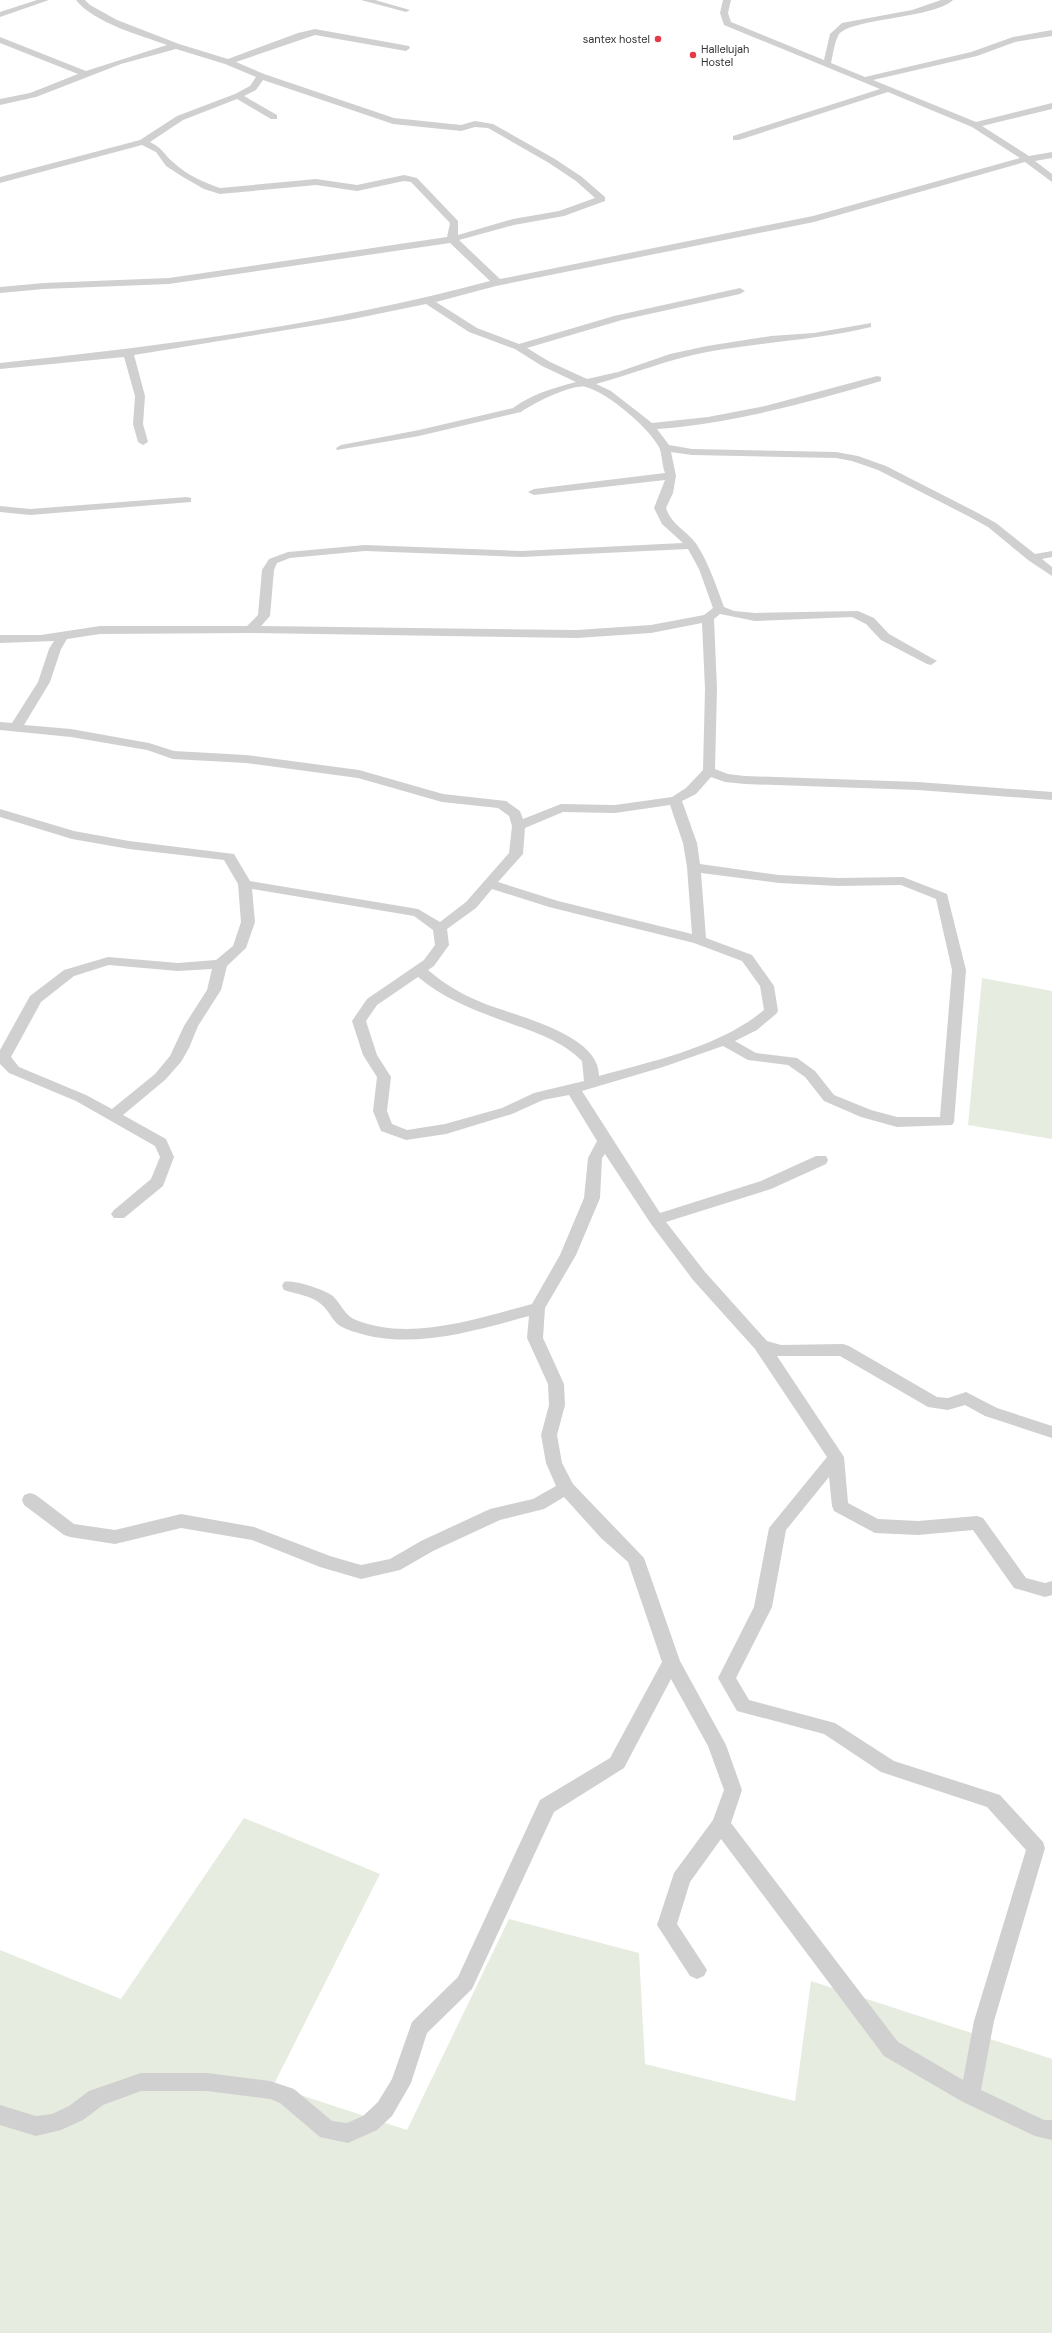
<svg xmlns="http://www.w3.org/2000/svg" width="1052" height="2333" viewBox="0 0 1052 2333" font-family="'DM Sans',sans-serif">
<rect width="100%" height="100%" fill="#fff"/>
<path fill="#e6ecdf" d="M982,978L1052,991V1139L968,1125Z
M244,1818L380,1874L273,2086L407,2130L509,1919L639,1953L645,2064L795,2101L811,1981L1052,2059V2333H0V1950L121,1999Z"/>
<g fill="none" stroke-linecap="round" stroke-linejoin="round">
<path fill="#d0d0d0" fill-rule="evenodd" d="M37,0H49L0,17V12Z
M76,0H85L90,5L117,20L179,44L228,59L298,33L315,29L409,46L410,48L406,51L315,35L236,62L264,74L394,118L461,125L475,121L493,124L555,159L582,177L605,197V201L564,216L514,225L459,240L500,279L813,216L1020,158L972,127L888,92L739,140H733V136L880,89L724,25L720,13L723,0H731L728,13L731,22L824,60L830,34L842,23L912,10L941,0H953C934,19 846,18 838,36C834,44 833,55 831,63L865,77L971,52L1013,37L1052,30V36L1015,42L977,56L873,80L976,122L1052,103V109L982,126L1029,156L1052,152V158L1035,161L1052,174V182L1025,162L814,222L496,286L436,302L477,328L519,344L614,316L740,288L745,291L740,294L622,320L527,348L550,362L587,379L618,372L670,354L707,346L771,336L814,333L871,323V327C817,340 762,342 707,352C669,359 633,374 596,384L611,391L652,423L708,417L765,406L877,376L881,377V381C807,403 734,423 657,429L669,445L692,449L836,452L858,456L886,466L976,512L996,523L1035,554L1052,551V557L1042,559L1052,567V576L1028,560L988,527L968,516L878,470L852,461L836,458L692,455L671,452L676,476L673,493L666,508C672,526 687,530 697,545C709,564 716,585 724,607L734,611L755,613L858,611L874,618L889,634L937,661L931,665L927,664L881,640L866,624L852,617L755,621L720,614L714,619L717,689L715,769L728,774L745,776L918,782L1052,792V800L918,790L745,784L725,782L711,777L696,794L682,801L697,843L700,864L779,875L838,878L903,877L947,894L966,970L954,1122L952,1125L897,1127L861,1117L824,1101L805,1077L788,1065L748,1060L723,1046L663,1067L582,1091L660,1213L761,1181L816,1156H826L828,1160L826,1164L771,1189L666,1222L705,1272L767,1341L781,1345L843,1344L849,1346L937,1397L948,1398L966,1392L997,1408L1052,1426V1438L985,1416L965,1405L948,1410L928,1407L840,1356H777L844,1457L848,1503L878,1519L918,1521L977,1516L983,1518L1026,1578L1045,1583L1052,1581V1595L1045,1597L1014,1588L973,1530L918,1535L875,1533L834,1511L832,1506L829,1477L786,1530L772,1607L736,1678L749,1700L835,1723L894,1761L1000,1795L1043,1842L1045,1848L994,2021L981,2090L1044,2120H1052V2140L1035,2136L963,2102L884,2056L721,1839L690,1882L677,1924L707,1970L704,1976L697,1979L690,1976L657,1925L674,1873L713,1820L724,1790L708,1746L671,1679L624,1768L554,1812L472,1989L427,2033L411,2083L392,2116L377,2130L348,2143L320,2137L280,2103L270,2099L207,2091H141L103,2105L83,2120L61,2130L36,2136L0,2125V2105L36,2116L52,2114L69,2106L89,2091L141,2073H207L270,2081L294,2089L332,2121L347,2123L363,2116L378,2102L392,2079L412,2022L458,1977L540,1800L610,1758L662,1662L628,1562L601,1538L564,1497L544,1509L500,1520L433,1551L400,1570L361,1579L320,1567L252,1540L181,1528L115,1544L70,1537L64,1535L24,1505L22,1500L24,1495L30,1493L36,1495L74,1524L115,1530L181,1514L254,1527L330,1556L361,1565L390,1559L421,1541L490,1509L533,1499L556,1486L546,1463L541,1435L549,1405L548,1384L527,1338L529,1316C470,1332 403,1353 344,1328C333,1324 330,1311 321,1304C312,1296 296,1294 284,1290L282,1286L284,1282C294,1279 325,1290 333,1296C341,1304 345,1316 356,1320C410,1342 478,1318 532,1304L560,1255L584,1198L588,1158L597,1141L569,1095L543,1100L512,1114L446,1134L406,1140L381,1131L373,1111L377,1077L363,1055L352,1021L367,999L424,960L435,945L433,930L414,916L252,889L255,922L246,948L227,966L221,990L198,1026L189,1048L181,1062L165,1080L123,1115L166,1139L174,1157L163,1186L124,1218H114L111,1214L114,1210L151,1179L160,1157L155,1146L76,1101L9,1073L0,1064V1050L30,996L64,970L108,957L178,963L216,960L233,946L241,922L238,884L224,860L129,849L72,839L0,817V809L74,831L129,841L234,854L250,881L418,909L440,922L466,902L509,853L512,826L509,816L498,808L442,802L358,778L246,763L173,759L147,750L71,737L0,730V722L12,723L38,682L49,649L54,641L0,643V635H41L100,626H247L258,615L262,570L269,559L288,552L365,545L521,551L683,543L662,524L654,508L665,480L534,495L528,492L534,489L665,473C662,466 662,453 659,447C648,427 608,393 586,387C573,383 532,404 521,412L419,436L337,450L336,448L341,445L419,430L513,408C532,394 553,388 576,382L542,366L515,349L469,332L426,304L348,320L134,355L145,396L143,424L148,442L143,445L138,442L133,424L135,396L124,357L0,369V363C165,346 330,324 490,281L450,243L169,284L44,289L0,293V287L44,283L169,278L447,237L450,223L411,182L404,181L357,191L316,185L220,194L204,189L183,177L166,166L156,152L142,145L0,183V177L140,140L177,116L235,94L250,86L256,77L225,64L176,49L121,64L36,97L0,105V99L30,93L78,74L0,43V37L86,71L167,45C140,35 94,23 76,0ZM263,80L393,124L461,131L475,127L488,128L549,163L576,181L595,198L559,211L513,219L458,235V221L417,178L404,175L357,185L316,179L220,188C205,183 185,174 173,162C162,153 165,150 150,142L183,120L237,99L271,119H277V115L244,96L256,90ZM688,549L699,569L713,608L704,615L651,625L577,630L261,626L270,616L274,570L277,563L290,558L365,551L521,557ZM702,623L705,689L703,770L686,788L672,797L615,805L561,804L523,819L520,811L506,801L443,794L359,770L246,755L174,751L149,743L71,729L24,725L50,682L61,649L67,639L100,634L250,633L577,638L651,633ZM670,805L683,843L687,867L692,934L558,901L498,882L523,854L525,828L563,812L615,813ZM701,873L779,883L838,886L901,885L936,899L952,970L940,1117H897L871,1110L834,1095L815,1071L797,1058L756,1053L735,1041L757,1030L776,1014L778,1011L774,986L752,955L706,938ZM492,889L549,907L694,943L742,961L760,986L764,1010C720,1047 653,1061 599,1076C600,1034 515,1016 483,1003C463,995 444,984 428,970L434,966L449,945L447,929L476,908ZM109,965L178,971L212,969L207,990L184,1026L170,1056L155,1074L112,1109L86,1095L19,1067L11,1057L41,1002L74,976ZM418,977C445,1000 479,1012 512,1024C537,1033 562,1041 582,1061L584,1081L534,1093L502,1108L445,1124L407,1130L392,1124L387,1111L391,1077L377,1055L366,1021L377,1005ZM605,1154L651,1224L693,1280L755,1349L827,1457L769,1528L754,1607L718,1678L737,1711L824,1734L881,1772L987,1807L1026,1850L974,2021L963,2080L898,2042L731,1823L742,1790L726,1745L680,1661L644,1558L573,1484L562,1463L557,1435L565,1405L564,1384L543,1338L545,1308L576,1255L600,1198L602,1158Z
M361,0H375L410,10L406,12Z
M187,497L191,498V502L30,515L0,512V506L30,509Z"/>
</g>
<g fill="#e63946" stroke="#fff" stroke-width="1.5">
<circle cx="658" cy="39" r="4"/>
<circle cx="693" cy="55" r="4"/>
</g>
<g text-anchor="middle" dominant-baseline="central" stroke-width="4" stroke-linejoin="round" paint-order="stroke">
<g font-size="11" fill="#333" stroke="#fff" text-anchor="end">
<text x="650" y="39">santex hostel</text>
<text x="701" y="49" text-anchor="start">Hallelujah<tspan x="701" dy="13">Hostel</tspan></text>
</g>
</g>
</svg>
